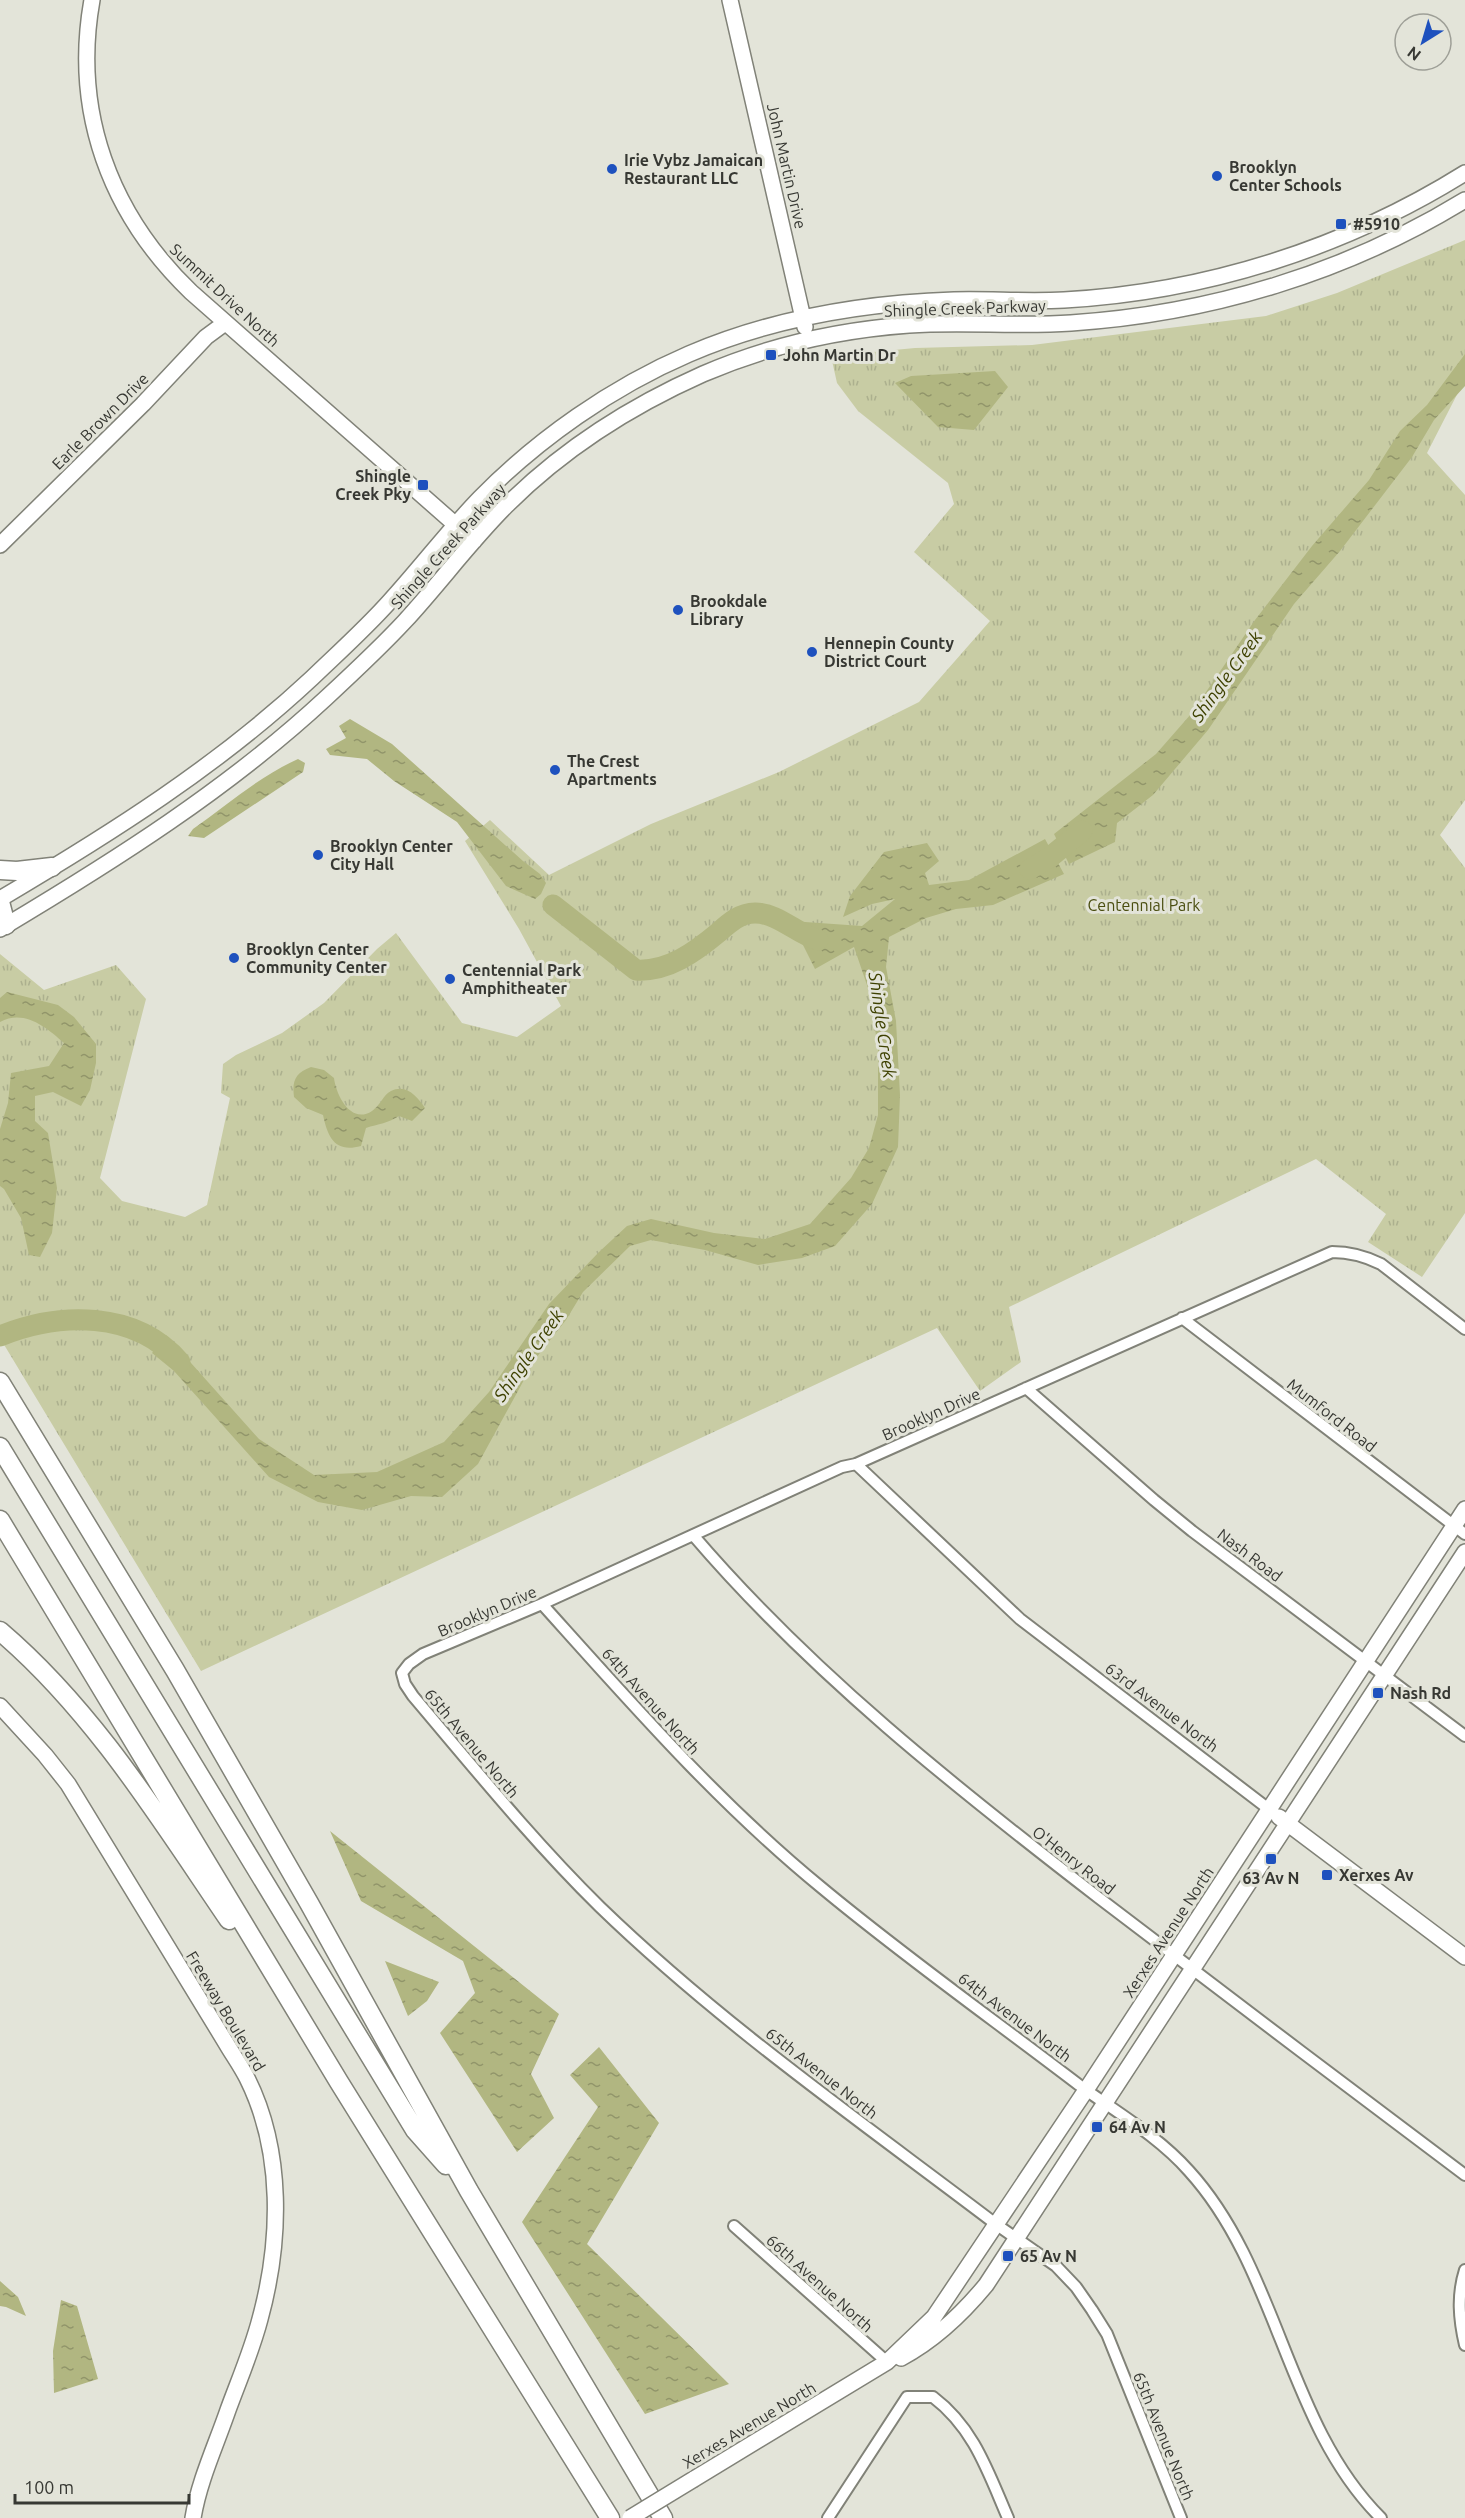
<svg xmlns="http://www.w3.org/2000/svg" width="1465" height="2518" viewBox="0 0 1465 2518" font-family="Ubuntu,sans-serif">
<defs>
<pattern id="park-tufts" width="24" height="20" patternUnits="userSpaceOnUse" patternTransform="scale(1.5)"><rect width="24" height="20" fill="#c8cca4"/><path d="M3 7l-1-3M5 7V3M7 7l1-3M15 17l-1-3M17 17v-4M19 17l1-3" fill="none" stroke="#acb08e"/></pattern>
<pattern id="water-ripples" width="26" height="14" patternUnits="userSpaceOnUse" patternTransform="scale(1.5)"><rect width="26" height="14" fill="#b1b681"/><path d="M2 4q2-2 4 0t4 0M15 11q2-2 4 0t4 0" fill="none" stroke="#91956a"/></pattern>
</defs>
<rect width="100%" height="100%" fill="#e3e4d9"/>
<path fill="url(#park-tufts)" d="M1465,240V379L1427,453L1465,495V800L1440,835L1465,868V1213L1422,1277L1368,1242L1386,1214L1316,1159L1009,1307L1021,1362L980,1391L937,1328L201,1671L0,1338V954L44,990L116,965L146,999L100,1178L122,1201L185,1217L207,1205L230,1098L221,1093L223,1064L236,1055L282,1033L324,1003L377,949L396,933L462,1023L517,1037L561,1006L519,929L465,841L490,820L549,875L651,824L779,772L919,702L990,621L914,552L954,504L948,483L858,411L837,383L831,356L915,348L1032,345L1266,316L1337,293Z"/>
<path fill="url(#water-ripples)" d="M1465,354V386L1434,420L1412,457L1340,551L1294,604L1208,730L1153,795L1117,823L1115,842L1069,864L1054,834L1156,754L1191,714L1255,620L1312,546L1369,480L1400,431L1427,405Z
M995,371L1008,387L974,430L938,427L895,383L911,376Z
M350,719L392,744L523,861L540,874L546,883L541,894L535,899L506,886L457,822L394,781L367,759L330,755L326,749L346,738L339,726Z
M298,759L305,763L303,772L204,838L188,836L193,829C227,805 260,776 298,759Z
M1045,839L1064,874L993,905L956,909L926,918L889,937L886,967L896,1021L900,1095L898,1147L872,1204L835,1246L802,1258L758,1265L705,1250L651,1240L630,1246L583,1292L566,1320L536,1358L478,1464L442,1497L411,1496L362,1510L318,1502L269,1477L174,1371L152,1353L166,1335L259,1439L314,1475L377,1472L444,1442L489,1392L549,1304L599,1252L627,1226L651,1219L714,1233L765,1239L810,1224L851,1178L869,1148L878,1115V1047L868,988L854,947L815,969L791,921L862,926L895,899L872,904L843,917L850,896L884,852L927,843L939,861L925,873L929,885L969,880Z
M7,992L58,1005L74,1017L96,1044V1063L90,1090L81,1106L53,1092L35,1096V1121L48,1133L57,1188L52,1233L40,1257L29,1255L21,1218L4,1189L0,1186V1129L8,1103L11,1073L49,1066L64,1043C46,1027 24,1009 0,1022V998Z
M311,1067L324,1070L334,1078C336,1095 351,1125 372,1111C380,1106 383,1095 391,1091C406,1083 418,1097 425,1108L412,1121L399,1116C389,1123 378,1124 366,1128L361,1146C335,1153 328,1138 323,1115L306,1108L294,1097C292,1081 295,1073 311,1067Z
M330,1831L559,2014L531,2074L554,2118L517,2152L440,2033L475,1993L463,1961L361,1901Z
M385,1961L439,1982L427,2001L408,2016Z
M599,2047L659,2123L587,2244L729,2384L645,2414L522,2222L598,2107L570,2075Z
M0,2281L18,2297L26,2316L6,2307L0,2306Z
M61,2300L77,2306L98,2379L54,2393L53,2351Z"/>
<g fill="none" stroke-linecap="round" stroke-linejoin="round">
<path stroke="#b1b681" stroke-width="21" d="M1030,869L1049,858L1082,831
M553,905L636,970C668,972 695,952 719,932C729,923 740,913 755,913C778,913 797,934 818,940
M0,1336C59,1312 135,1310 180,1362"/>
<g stroke="#818278" stroke-width="14">
<path id="street" d="M1182,1318L1465,1534
M1026,1388L1154,1500L1192,1531L1465,1736
M856,1464L1020,1619L1270,1810
M693,1535C811,1673 955,1787 1099,1898C1220,1991 1343,2083 1465,2175
M542,1604C631,1703 719,1804 822,1888C905,1957 994,2020 1079,2085C1116,2112 1158,2136 1189,2171C1280,2271 1286,2424 1381,2518
M734,2226L887,2362
M1465,2270C1457,2295 1459,2319 1465,2345
M828,2518L907,2397H933C974,2428 988,2472 1008,2518
M1181,2518L1107,2334L1092,2310L1076,2287L1056,2266L997,2225C863,2123 722,2025 600,1907C533,1841 474,1768 413,1696L405,1684L402,1673L409,1664L423,1654L542,1604L842,1467L856,1464L1332,1252C1351,1252 1365,1256 1381,1264L1465,1329"/>
</g>
<g stroke="#818278" stroke-width="18">
<path id="secondary" d="M92,0C72,112 110,214 191,292L474,541
M730,0L805,327
M0,545L143,404L206,337L225,323
M0,899C110,834 218,766 312,678C338,653 366,628 390,601C421,567 448,531 480,498C538,439 612,387 689,354C773,318 862,303 954,300C990,299 1027,302 1064,300C1206,292 1345,248 1465,173
M0,929C114,861 228,789 326,698C353,673 380,648 405,621C440,583 470,542 506,506C562,450 631,406 703,374C768,346 838,330 909,325C963,321 1017,327 1071,323C1209,314 1346,273 1465,200
M0,1706L45,1755L68,1784L226,2043C233,2055 241,2066 247,2078C284,2152 281,2242 260,2319C252,2350 239,2380 228,2410C216,2445 199,2481 193,2518
M1279,1817L1465,1957
M901,2358C935,2340 962,2314 986,2285L1465,1552
M694,2479L887,2362L934,2317L1086,2090L1465,1509"/>
</g>
<g stroke="#818278" stroke-width="21">
<path id="highway" d="M0,870L17,871L52,867
M0,902L6,925
M0,1382L175,1670L309,1903L469,2191L663,2518
M0,1447L415,2130L446,2165
M0,1520L339,2082L610,2518
M0,1631C94,1711 160,1819 229,1920"/>
</g>
<use href="#street" stroke="#fff" stroke-width="10"/>
<use href="#secondary" stroke="#fff" stroke-width="15"/>
<use href="#highway" stroke="#fff" stroke-width="18"/>
<g stroke="#818278" stroke-width="18" stroke-linecap="butt">
<path id="secondary-bridge" d="M630,2518L694,2479"/>
</g>
<use href="#secondary-bridge" stroke="#fff" stroke-width="15"/>
</g>
<g fill="#1e51be" stroke="#e3e4d9" stroke-width="2">
<circle cx="612" cy="169" r="6"/>
<circle cx="1217" cy="176" r="6"/>
<rect x="1335" y="218" width="12" height="12" rx="3"/>
<rect x="765" y="349" width="12" height="12" rx="3"/>
<rect x="417" y="479" width="12" height="12" rx="3"/>
<circle cx="678" cy="610" r="6"/>
<circle cx="812" cy="652" r="6"/>
<circle cx="555" cy="770" r="6"/>
<circle cx="318" cy="855" r="6"/>
<circle cx="234" cy="958" r="6"/>
<circle cx="450" cy="979" r="6"/>
<rect x="1372" y="1687" width="12" height="12" rx="3"/>
<rect x="1265" y="1853" width="12" height="12" rx="3"/>
<rect x="1321" y="1869" width="12" height="12" rx="3"/>
<rect x="1091" y="2121" width="12" height="12" rx="3"/>
<rect x="1002" y="2250" width="12" height="12" rx="3"/>
</g>
<g text-anchor="middle" dominant-baseline="central" stroke-width="6" stroke-linejoin="round" paint-order="stroke">
<g font-size="16" font-weight="bold" fill="#373833" stroke="#e3e4d9" text-anchor="start">
<text x="624" y="160">Irie Vybz Jamaican<tspan x="624" dy="18">Restaurant LLC</tspan></text>
<text x="1229" y="167">Brooklyn<tspan x="1229" dy="18">Center Schools</tspan></text>
<text x="1353" y="224">#5910</text>
<text x="783" y="355">John Martin Dr</text>
<text x="411" y="476" text-anchor="end">Shingle<tspan x="411" dy="18">Creek Pky</tspan></text>
<text x="690" y="601">Brookdale<tspan x="690" dy="18">Library</tspan></text>
<text x="824" y="643">Hennepin County<tspan x="824" dy="18">District Court</tspan></text>
<text x="567" y="761">The Crest<tspan x="567" dy="18">Apartments</tspan></text>
<text x="330" y="846">Brooklyn Center<tspan x="330" dy="18">City Hall</tspan></text>
<text x="246" y="949">Brooklyn Center<tspan x="246" dy="18">Community Center</tspan></text>
<text x="462" y="970">Centennial Park<tspan x="462" dy="18">Amphitheater</tspan></text>
<text x="1390" y="1693">Nash Rd</text>
<text x="1339" y="1875">Xerxes Av</text>
<text x="1271" y="1878" text-anchor="middle">63 Av N</text>
<text x="1109" y="2127">64 Av N</text>
<text x="1020" y="2256">65 Av N</text>
</g>
<g font-size="16" fill="#373833" stroke="#e3e4d9">
<text transform="translate(787 166) rotate(77)">John Martin Drive</text>
<text transform="translate(225 295) rotate(43)">Summit Drive North</text>
<text transform="translate(965 308) rotate(-2)">Shingle Creek Parkway</text>
<text transform="translate(100 421) rotate(-45)">Earle Brown Drive</text>
<text transform="translate(448 546) rotate(-48)">Shingle Creek Parkway</text>
<text transform="translate(931 1414) rotate(-24)">Brooklyn Drive</text>
<text transform="translate(1332 1415) rotate(38)">Mumford Road</text>
<text transform="translate(1250 1555) rotate(37)">Nash Road</text>
<text transform="translate(487 1611) rotate(-23)">Brooklyn Drive</text>
<text transform="translate(651 1701) rotate(48)">64th Avenue North</text>
<text transform="translate(1162 1707) rotate(37)">63rd Avenue North</text>
<text transform="translate(472 1743) rotate(50)">65th Avenue North</text>
<text transform="translate(1074 1860) rotate(38)">O'Henry Road</text>
<text transform="translate(1168 1932) rotate(-57)">Xerxes Avenue North</text>
<text transform="translate(226 2011) rotate(59)">Freeway Boulevard</text>
<text transform="translate(1015 2017) rotate(37)">64th Avenue North</text>
<text transform="translate(822 2073) rotate(38)">65th Avenue North</text>
<text transform="translate(820 2283) rotate(42)">66th Avenue North</text>
<text transform="translate(749 2425) rotate(-31)">Xerxes Avenue North</text>
<text transform="translate(1164 2436) rotate(68)">65th Avenue North</text>
</g>
<g font-size="16" fill="#4a4e10" stroke="#e3e4d9">
<text x="1144" y="905">Centennial Park</text>
</g>
<g font-size="18" font-style="italic" fill="#3e4100" stroke="#e3e4d9">
<text transform="translate(1226 676) rotate(-54)">Shingle Creek</text>
<text transform="translate(883 1025) rotate(82)">Shingle Creek</text>
<text transform="translate(528 1355) rotate(-55)">Shingle Creek</text>
</g>
</g>
<g transform="translate(1423 42) rotate(217)"><circle r="28" fill="#e3e4d9" stroke="#9e9f97" stroke-width="1.5"/>
<path d="M0-4.5L10 22L0 15L-10 22Z" fill="#1e51be"/>
<text y="-9" font-size="16" font-weight="bold" text-anchor="middle" fill="#373833">N</text>
</g>
<path d="M15 2494v9h174v-9" fill="none" stroke="#373833" stroke-width="3"/>
<text x="24" y="2494" font-size="18" fill="#373833" stroke="#e3e4d9" stroke-width="4.5" paint-order="stroke">100 m</text>
</svg>
